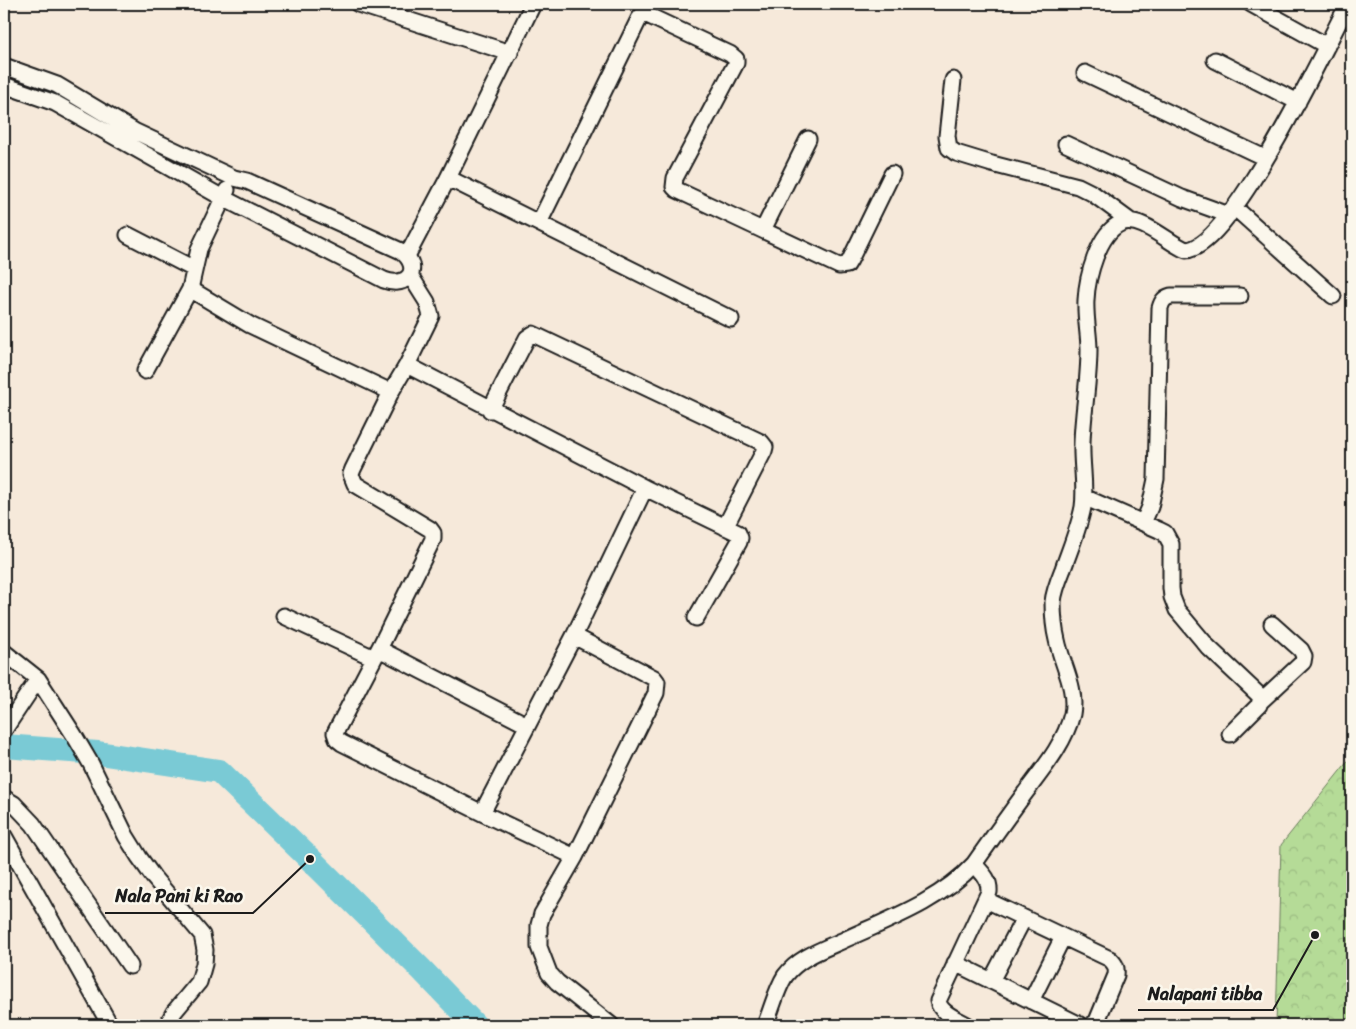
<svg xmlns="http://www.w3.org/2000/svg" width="1356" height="1029" viewBox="0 0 1356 1029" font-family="Sriracha,sans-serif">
<defs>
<pattern id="forest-crowns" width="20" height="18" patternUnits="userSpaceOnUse" patternTransform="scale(1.25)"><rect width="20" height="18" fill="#b5db97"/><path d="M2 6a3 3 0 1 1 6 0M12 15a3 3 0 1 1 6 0" fill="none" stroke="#9bbb82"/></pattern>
</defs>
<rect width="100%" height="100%" fill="#f6e9da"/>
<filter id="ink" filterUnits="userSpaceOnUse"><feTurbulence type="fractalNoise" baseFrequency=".02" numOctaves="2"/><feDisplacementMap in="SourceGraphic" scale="10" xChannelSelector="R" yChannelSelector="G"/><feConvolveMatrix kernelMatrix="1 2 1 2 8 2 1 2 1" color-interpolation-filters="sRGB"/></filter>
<g filter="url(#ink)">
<path fill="url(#forest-crowns)" stroke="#687c5a" d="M1352,756V1025H1276L1281,845Z"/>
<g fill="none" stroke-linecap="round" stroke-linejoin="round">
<path stroke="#7acad5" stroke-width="24" d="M4,746L98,753L219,771L310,859L421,969L475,1025"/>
<g stroke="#1c1c1c" stroke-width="19">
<path id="minor" d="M358,4L510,53
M1251,4L1327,46
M1215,60L1298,102
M4,66L57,85L134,131L234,178L247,181L401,251C423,268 408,289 384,280L223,198L55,103L4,85
M1085,73L1265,158
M953,80L947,136L949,148L956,153L992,164L1078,186L1092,193L1130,221
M1066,144L1182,198L1229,215
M448,178L731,319
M1234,207L1333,296
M539,223L639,19L642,15L645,14L730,54L736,59V63L675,178L674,187L677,190L839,266L847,265L850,260L892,174
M763,230L808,139
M128,235L194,269
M407,256L448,178L533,4
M410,275L427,302L431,316L407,365L391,392L353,469L351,474L355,484L430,529L433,533V539L381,645L335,733L337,739L342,743L482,813L575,857
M190,289L250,325L391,392
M407,365L645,488L738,533L740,538L739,542L696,618
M145,371L190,289L199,249L227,190
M490,410L527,338L533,334L761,442L765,447L764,451L725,527
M1084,497L1159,530L1165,533L1171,544V588L1172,597L1177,610L1208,647L1261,697L1259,705L1230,734
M1143,523L1150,507L1156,479L1160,308C1162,301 1164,298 1171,296H1240
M284,616L374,658
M574,636L654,678L657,682L656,693L575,857L542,914L539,925V947L549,973L557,982L611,1025
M379,649L527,725
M4,652L38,679L74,735L91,764L126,836L139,857L154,878L202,935L205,950L204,964L199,982L174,1012L167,1025
M1261,701L1303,662L1304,656L1301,650L1272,624
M4,730L38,679
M4,798L14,804L33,824L130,966
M482,813L574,636L645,488
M4,836L110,1025
M986,900L1110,959C1115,964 1117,967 1116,975L1097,1021L1092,1025
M955,963L1080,1025
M991,981L1024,918
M1031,1001L1063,937
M765,1025C772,1009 776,990 785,976C800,956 825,949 846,939C890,919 941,900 974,864C991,840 1008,816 1025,793C1043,769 1065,743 1072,714C1077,688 1062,665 1057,640C1054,628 1053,614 1053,602C1054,591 1059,579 1063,569C1070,549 1079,528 1083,507C1086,485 1081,464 1082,442C1083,411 1089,381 1089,350C1089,334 1085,317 1086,300C1087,278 1098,233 1121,223C1141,215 1168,243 1186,250C1231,248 1326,46 1348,4
M967,1025C957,1019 940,1013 938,1001L989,892C990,879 982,873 974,864"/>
</g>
<use href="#minor" stroke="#fbf7ec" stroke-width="15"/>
</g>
</g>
<path fill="none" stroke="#1c1c1c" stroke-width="2" d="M310 859L253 913H105M1315 935L1273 1010H1138"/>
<g fill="#1c1c1c" stroke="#fbf7ec" stroke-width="2">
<circle cx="310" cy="859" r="5"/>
<circle cx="1315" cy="935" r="5"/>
</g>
<g font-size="18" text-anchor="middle" font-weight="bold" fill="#1c1c1c" stroke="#fbf7ec" stroke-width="5" stroke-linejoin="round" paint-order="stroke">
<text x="179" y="902">Nala Pani ki Rao</text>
<text x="1205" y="1000">Nalapani tibba</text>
</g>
<rect width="1356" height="1029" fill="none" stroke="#fbf7ec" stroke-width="20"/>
<rect x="10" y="10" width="1336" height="1009" fill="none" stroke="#1c1c1c" stroke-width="2" filter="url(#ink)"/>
</svg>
